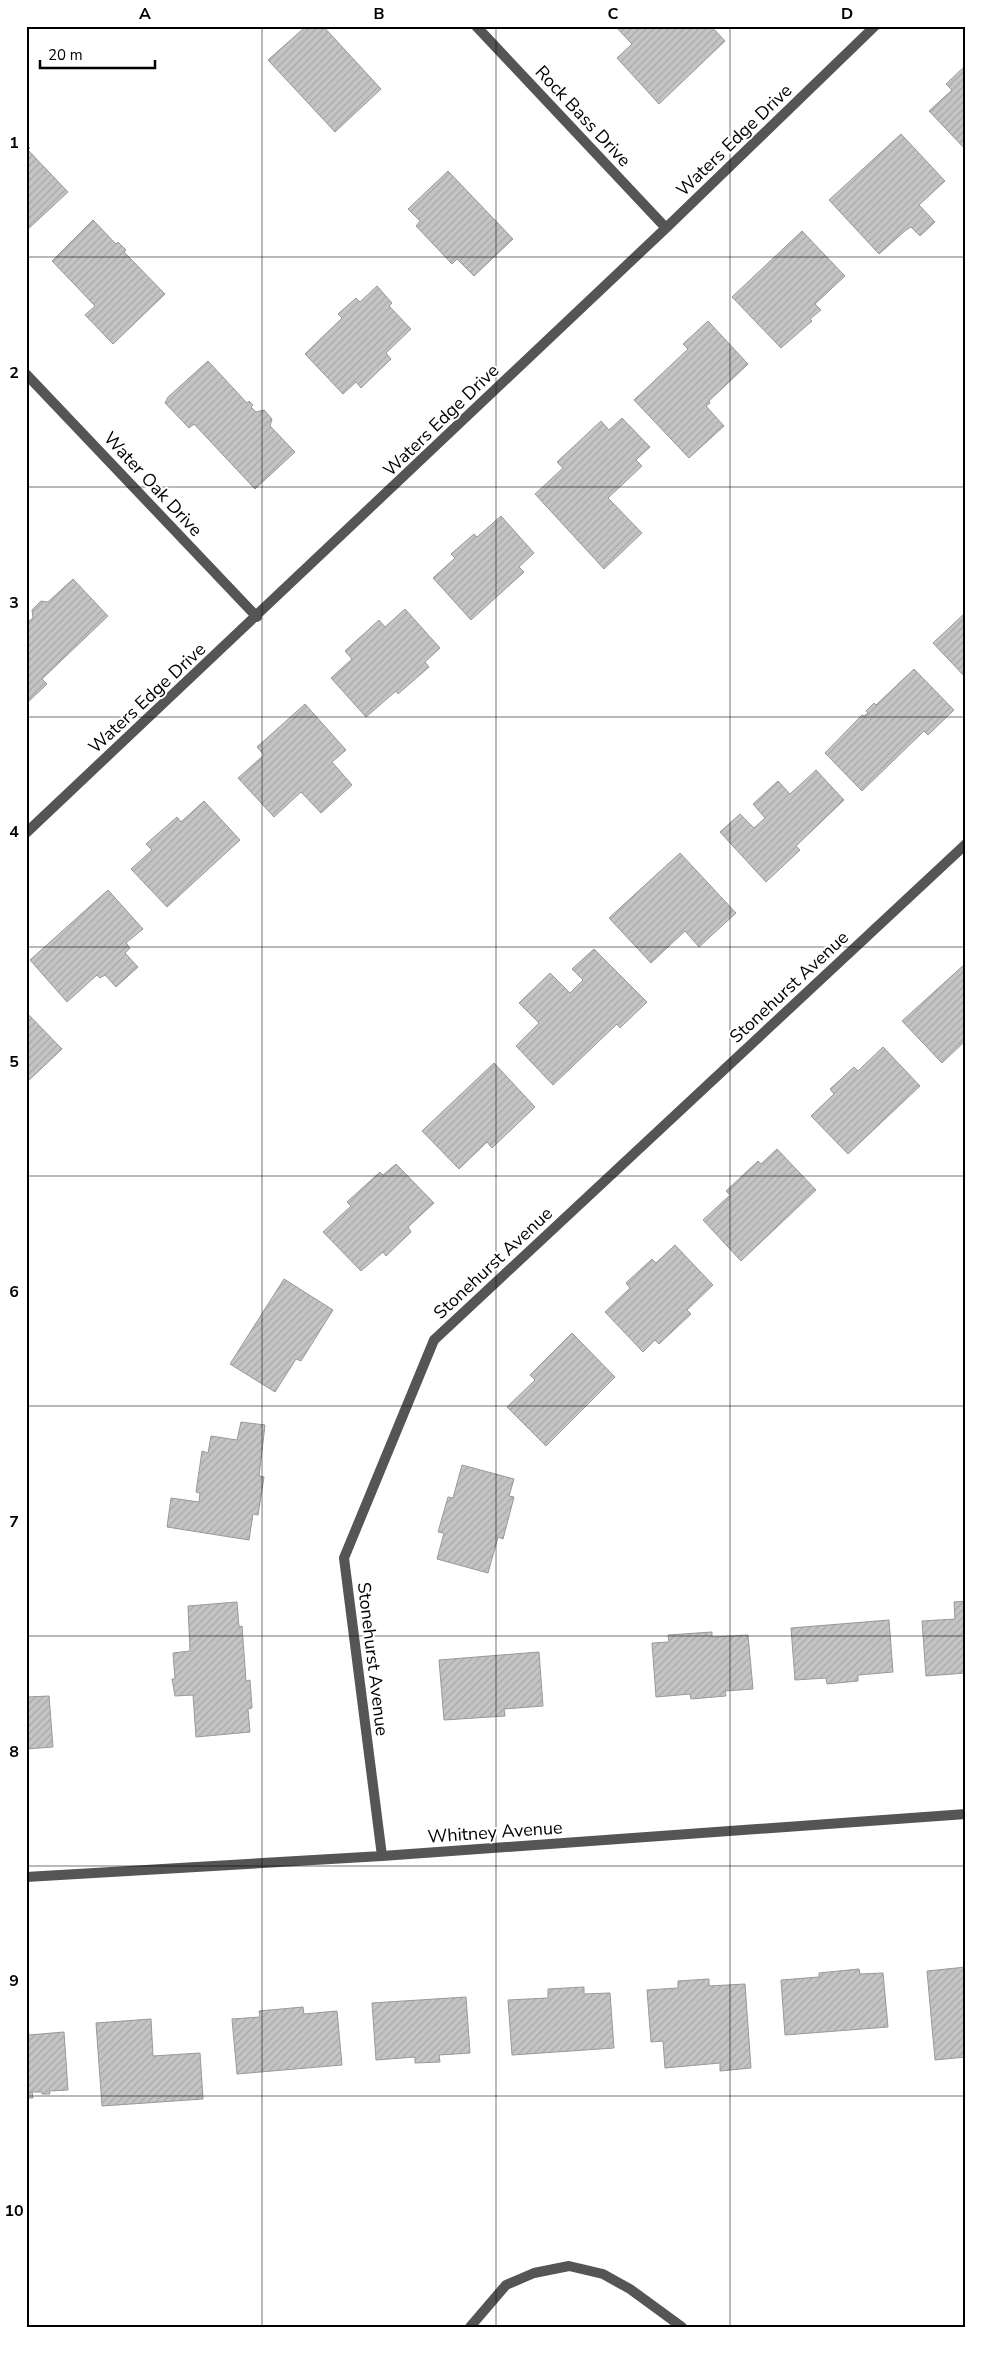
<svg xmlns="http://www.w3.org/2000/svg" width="992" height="2353" viewBox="0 0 992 2353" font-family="'Nunito Sans',sans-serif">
<defs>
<pattern id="building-hatch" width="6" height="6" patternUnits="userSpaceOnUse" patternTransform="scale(1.25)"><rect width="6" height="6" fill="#c4c4c4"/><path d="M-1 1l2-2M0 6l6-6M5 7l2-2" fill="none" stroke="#a7a7a7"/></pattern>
</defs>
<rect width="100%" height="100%" fill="#fff"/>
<path fill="url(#building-hatch)" stroke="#999" d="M323,26L381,89L335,132L268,60L303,29L302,26Z
M615,26H711L725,41L659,104L617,58L632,44Z
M966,65V150L929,111L952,90L946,84Z
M901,134L945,181L919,205L935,222L920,236L911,227L906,230L879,254L829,200Z
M26,145L30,148L28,150L68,192L26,231Z
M448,171L513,239L474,276L457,259L452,264L416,226L420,221L408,209Z
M93,220L116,244L118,242L126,250L124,252L165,294L113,344L85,315L95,306L52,261Z
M802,231L845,276L815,304L821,310L810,319L812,321L781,348L732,297Z
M377,286L392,303L389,306L411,329L386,353L391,359L361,388L356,382L343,394L305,354L342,318L338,314L356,298L360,302Z
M708,321L748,364L709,401L710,403L706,406L724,426L689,458L634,400L688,349L683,344Z
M208,361L247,403L249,401L253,405L251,407L256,412L264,410L272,419L270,426L295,452L255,489L194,424L189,428L165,403L168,397Z
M622,418L650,447L636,460L642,466L608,498L642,533L604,569L535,494L563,468L557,462L601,421L609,430Z
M501,516L534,553L519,567L524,572L471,620L433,578L455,558L451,554L474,534L477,537Z
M73,579L108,616L42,679L47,684L26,704V620L29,621L33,618L32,610L41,601L48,602Z
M405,609L440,648L425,662L429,667L398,694L396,691L366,717L331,678L352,659L345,651L379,620L385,627Z
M966,609V678L933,643L965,613L963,612Z
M914,669L954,710L928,735L924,731L862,791L825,753L862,715L864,716L868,713L866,711L874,703L876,705Z
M305,704L346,750L332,762L352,785L321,813L301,792L274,817L238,778L264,755L257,747Z
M816,770L844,800L796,846L800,850L766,882L720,832L740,814L754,828L765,818L753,804L778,781L790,794Z
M204,801L240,840L167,907L131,869L152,850L146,844L177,817L181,822Z
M680,853L736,913L699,947L685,931L651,963L609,918Z
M108,890L143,929L126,943L130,948L125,953L138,967L116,987L105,975L100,978L97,975L67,1002L30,960Z
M594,949L647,1002L620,1028L617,1024L553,1085L516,1046L539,1023L519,1003L550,973L570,993L583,980L572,969Z
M966,963V1040L942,1063L902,1021Z
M26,1012L62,1049L26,1083Z
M883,1047L920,1086L848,1154L811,1116L834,1094L830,1089L854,1067L858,1071Z
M494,1063L535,1107L492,1148L487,1142L459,1169L422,1131Z
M777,1149L816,1190L741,1261L703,1220L730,1195L726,1191L758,1161L761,1164Z
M396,1164L434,1203L408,1227L411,1232L386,1256L383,1252L361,1271L323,1232L351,1206L347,1202L380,1172L383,1175Z
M675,1245L713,1285L687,1310L691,1314L659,1344L655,1340L643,1352L605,1312L630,1288L626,1283L652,1259L656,1263Z
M284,1279L333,1310L301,1361L296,1359L275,1392L230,1364Z
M572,1333L615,1377L546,1446L507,1407L535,1380L530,1375Z
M241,1422L265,1425L259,1476L264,1477L258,1515L253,1514L249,1540L167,1527L171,1498L199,1502L200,1493L196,1492L202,1451L208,1453L211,1436L237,1440Z
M462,1465L514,1479L509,1496L514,1497L503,1539L498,1537L488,1573L437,1559L444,1533L438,1532L448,1497L453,1498Z
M966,1601V1673L926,1676L922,1621L955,1619L954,1602Z
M237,1602L239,1627L242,1626L246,1681L250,1680L252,1708L248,1709L250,1732L196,1737L193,1695L175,1696L172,1679H175L173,1653L190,1651L188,1606Z
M889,1620L893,1672L858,1675V1681L827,1684L826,1678L795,1680L791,1628Z
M712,1632V1637L748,1635L753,1689L725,1691L726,1696L691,1699L690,1694L656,1697L652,1643L669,1642L668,1635Z
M539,1652L543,1706L504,1709L505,1716L444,1720L439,1660Z
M26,1695L28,1697L49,1696L53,1747L26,1749Z
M966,1967V2057L935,2060L927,1971Z
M859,1969L860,1974L883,1973L888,2027L785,2035L781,1980L819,1977V1973Z
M709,1979V1986L745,1984L751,2068L720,2071V2063L665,2068L663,2041L651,2042L647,1990L678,1988V1981Z
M584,1987V1994L610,1993L614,2048L512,2055L508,2000L548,1998V1989Z
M466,1997L470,2053L439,2055L440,2062L415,2063V2057L376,2060L372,2003Z
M303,2007L304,2014L337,2011L342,2065L237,2074L232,2019L260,2017L259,2011Z
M151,2019L153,2056L200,2053L203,2099L102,2106L96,2023Z
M26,2028H28L29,2035L64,2032L68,2090L49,2091L50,2094H42V2092H32L33,2098H26Z"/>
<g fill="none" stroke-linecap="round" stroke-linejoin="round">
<path stroke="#555" stroke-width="10" d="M470,2327L506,2285L534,2273L569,2266L603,2274L630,2289L682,2327"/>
<path stroke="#555" stroke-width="10" d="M476,26L666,228
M26,374L257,617
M26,833L666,228L875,26
M382,1856L344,1558L434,1340L966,844
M26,1877L382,1856L966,1814"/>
</g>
<path fill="none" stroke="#000" stroke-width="1" stroke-opacity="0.55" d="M262,26V2327M496,26V2327M730,26V2327M26,257H966M26,487H966M26,717H966M26,947H966M26,1176H966M26,1406H966M26,1636H966M26,1866H966M26,2096H966"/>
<g text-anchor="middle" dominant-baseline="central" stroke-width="4" stroke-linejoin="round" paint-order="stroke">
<g font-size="18" fill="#000" stroke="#fff">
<text transform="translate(583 116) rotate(47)">Rock Bass Drive</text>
<text transform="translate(734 140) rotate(-44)">Waters Edge Drive</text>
<text transform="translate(441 420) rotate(-44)">Waters Edge Drive</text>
<text transform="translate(153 484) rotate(47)">Water Oak Drive</text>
<text transform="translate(147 698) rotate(-43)">Waters Edge Drive</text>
<text transform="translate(789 987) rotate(-43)">Stonehurst Avenue</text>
<text transform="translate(493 1263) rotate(-43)">Stonehurst Avenue</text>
<text transform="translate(373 1659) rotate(83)">Stonehurst Avenue</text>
<text transform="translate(495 1832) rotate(-4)">Whitney Avenue</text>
</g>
</g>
<rect width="992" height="2353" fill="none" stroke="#ffffff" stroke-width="55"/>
<path d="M40 60v8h115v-8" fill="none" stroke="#000000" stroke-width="2.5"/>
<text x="48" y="60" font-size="15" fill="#000000" stroke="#ffffff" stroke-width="4" paint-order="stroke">20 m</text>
<rect x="28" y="28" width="936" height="2298" fill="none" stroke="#000" stroke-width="2"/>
<g font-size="16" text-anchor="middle" font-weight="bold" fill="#000">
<text x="145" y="19">A</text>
<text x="379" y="19">B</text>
<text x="613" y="19">C</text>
<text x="847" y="19">D</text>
<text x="14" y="148">1</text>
<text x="14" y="378">2</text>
<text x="14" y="608">3</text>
<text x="14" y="837">4</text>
<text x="14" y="1067">5</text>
<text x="14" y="1297">6</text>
<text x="14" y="1527">7</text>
<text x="14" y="1757">8</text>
<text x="14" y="1986">9</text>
<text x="14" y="2216">10</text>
</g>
</svg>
